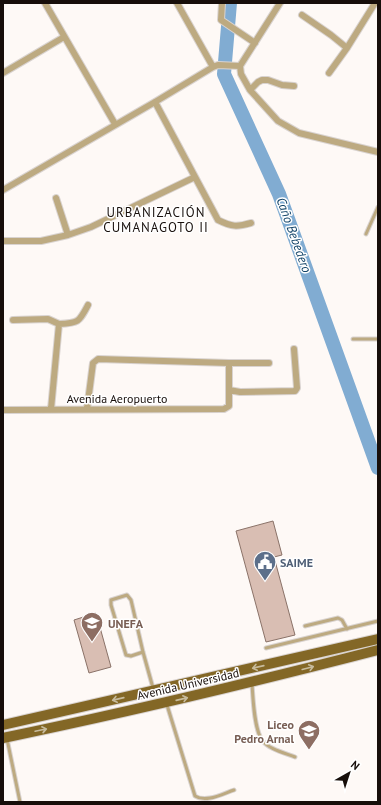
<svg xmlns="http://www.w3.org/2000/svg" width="381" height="805" viewBox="0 0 381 805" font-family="'PT Sans',sans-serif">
<rect width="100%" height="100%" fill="#fef9f6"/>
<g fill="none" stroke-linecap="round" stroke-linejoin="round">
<path stroke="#81acd2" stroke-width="14" d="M230,3L224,74L279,194L378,468"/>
</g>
<path fill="#d9beb3" stroke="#8a7268" d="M273,521L282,555L274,557L295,635L266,642L236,531Z
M96,613L111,667L89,673L74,620Z"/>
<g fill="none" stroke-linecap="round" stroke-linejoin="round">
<g stroke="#d9d3d0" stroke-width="5">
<path id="service" d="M366,234L378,207
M353,339H378
M305,626L338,618L342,620L347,629
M266,648L378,621
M143,652L131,656L126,655L111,605V600L127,595L131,600L143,652L153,688
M252,684C253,698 254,729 262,740C268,749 285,753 295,757
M167,705L195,796C206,803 222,794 234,790
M7,739L20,802"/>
</g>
<g stroke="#d9d3d0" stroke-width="8">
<path id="minor" d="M45,3L115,124
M177,3L213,67
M222,3L221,20L255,43
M280,3L240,66L241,74L250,90L278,121L299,133L378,152
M302,15L331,35L347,48
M3,73L64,37
M329,73L347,48L375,3
M250,90L258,82L262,80H268L282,85L294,86
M155,102L218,220C232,227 237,227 251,223
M3,190L155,102L213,67L218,65L240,66
M56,198L68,235
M3,241H41L68,235L91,227L195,177
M13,320L48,319L59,324
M229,390L240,392L295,391L297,388L294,349
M51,409L59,324C79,323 79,322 88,305
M87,409L93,363L98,359L229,363H269
M3,410L224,409L229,406V363"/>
</g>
<g stroke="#d9d3d0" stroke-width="12">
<path id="primary" d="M3,725L378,639
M3,738C129,712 254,682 378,650"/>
</g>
<use href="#service" stroke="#bdaa81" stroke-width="3"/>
<use href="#minor" stroke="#bdaa81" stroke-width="6"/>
<use href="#primary" stroke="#836726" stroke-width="10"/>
</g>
<defs><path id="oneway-shaft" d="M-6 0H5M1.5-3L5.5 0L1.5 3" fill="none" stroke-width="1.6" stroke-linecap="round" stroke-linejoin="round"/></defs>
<g stroke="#c7bb9d">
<use href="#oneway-shaft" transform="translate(258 667) rotate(167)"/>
<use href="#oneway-shaft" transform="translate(308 668) rotate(-15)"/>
<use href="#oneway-shaft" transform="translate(118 699) rotate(167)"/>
<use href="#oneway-shaft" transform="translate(182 699) rotate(-13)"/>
<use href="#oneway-shaft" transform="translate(41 730) rotate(-12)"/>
</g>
<defs>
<g id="civic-pin" transform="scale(1.15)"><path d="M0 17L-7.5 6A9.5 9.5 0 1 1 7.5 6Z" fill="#5c6f8a" stroke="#fff"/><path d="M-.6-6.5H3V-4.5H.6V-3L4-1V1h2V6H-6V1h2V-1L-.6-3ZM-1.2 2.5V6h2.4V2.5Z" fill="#fff"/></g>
<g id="university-pin" transform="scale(1.15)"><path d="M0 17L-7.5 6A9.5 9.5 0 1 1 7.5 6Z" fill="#8d6e63" stroke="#fff"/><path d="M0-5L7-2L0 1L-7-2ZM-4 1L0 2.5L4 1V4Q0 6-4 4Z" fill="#fff"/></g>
<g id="school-pin" transform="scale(1.15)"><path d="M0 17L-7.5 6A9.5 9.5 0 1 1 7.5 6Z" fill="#8d6e63" stroke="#fff"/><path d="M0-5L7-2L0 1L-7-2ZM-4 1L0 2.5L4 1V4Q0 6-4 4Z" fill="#fff"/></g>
</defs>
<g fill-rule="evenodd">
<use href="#civic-pin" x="265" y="562"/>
<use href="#university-pin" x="92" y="623"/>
<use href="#school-pin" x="309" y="731"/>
</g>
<g text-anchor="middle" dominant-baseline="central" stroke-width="3" stroke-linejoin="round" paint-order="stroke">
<g font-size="12" fill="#170e0a" stroke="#fff">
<text x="117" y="398">Avenida Aeropuerto</text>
<text transform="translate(188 684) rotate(-13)">Avenida Universidad</text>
</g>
<g font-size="12" font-weight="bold" fill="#4e5e75" stroke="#fff" text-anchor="start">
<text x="280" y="562">SAIME</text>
</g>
<g font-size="12" font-weight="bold" fill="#785e54" stroke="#fff" text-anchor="start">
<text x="108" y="623">UNEFA</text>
<text x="294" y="724" text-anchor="end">Liceo<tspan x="294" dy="14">Pedro Arnal</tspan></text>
</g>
<g font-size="13" letter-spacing="1" fill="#170e0a" stroke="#fff">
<text x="156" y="212">URBANIZACIÓN<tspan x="156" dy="15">CUMANAGOTO II</tspan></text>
</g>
<g font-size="13" font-style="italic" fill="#104267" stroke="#fff">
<text transform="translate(294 235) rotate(70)">Caño Bebedero</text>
</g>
</g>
<rect width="381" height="805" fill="none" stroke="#170e0a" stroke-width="8"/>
<g transform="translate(349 773) rotate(39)" stroke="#ffffff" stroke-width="3" paint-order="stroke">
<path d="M0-3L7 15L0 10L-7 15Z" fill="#170e0a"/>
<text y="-6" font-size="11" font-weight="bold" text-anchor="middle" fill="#170e0a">N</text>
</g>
</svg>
